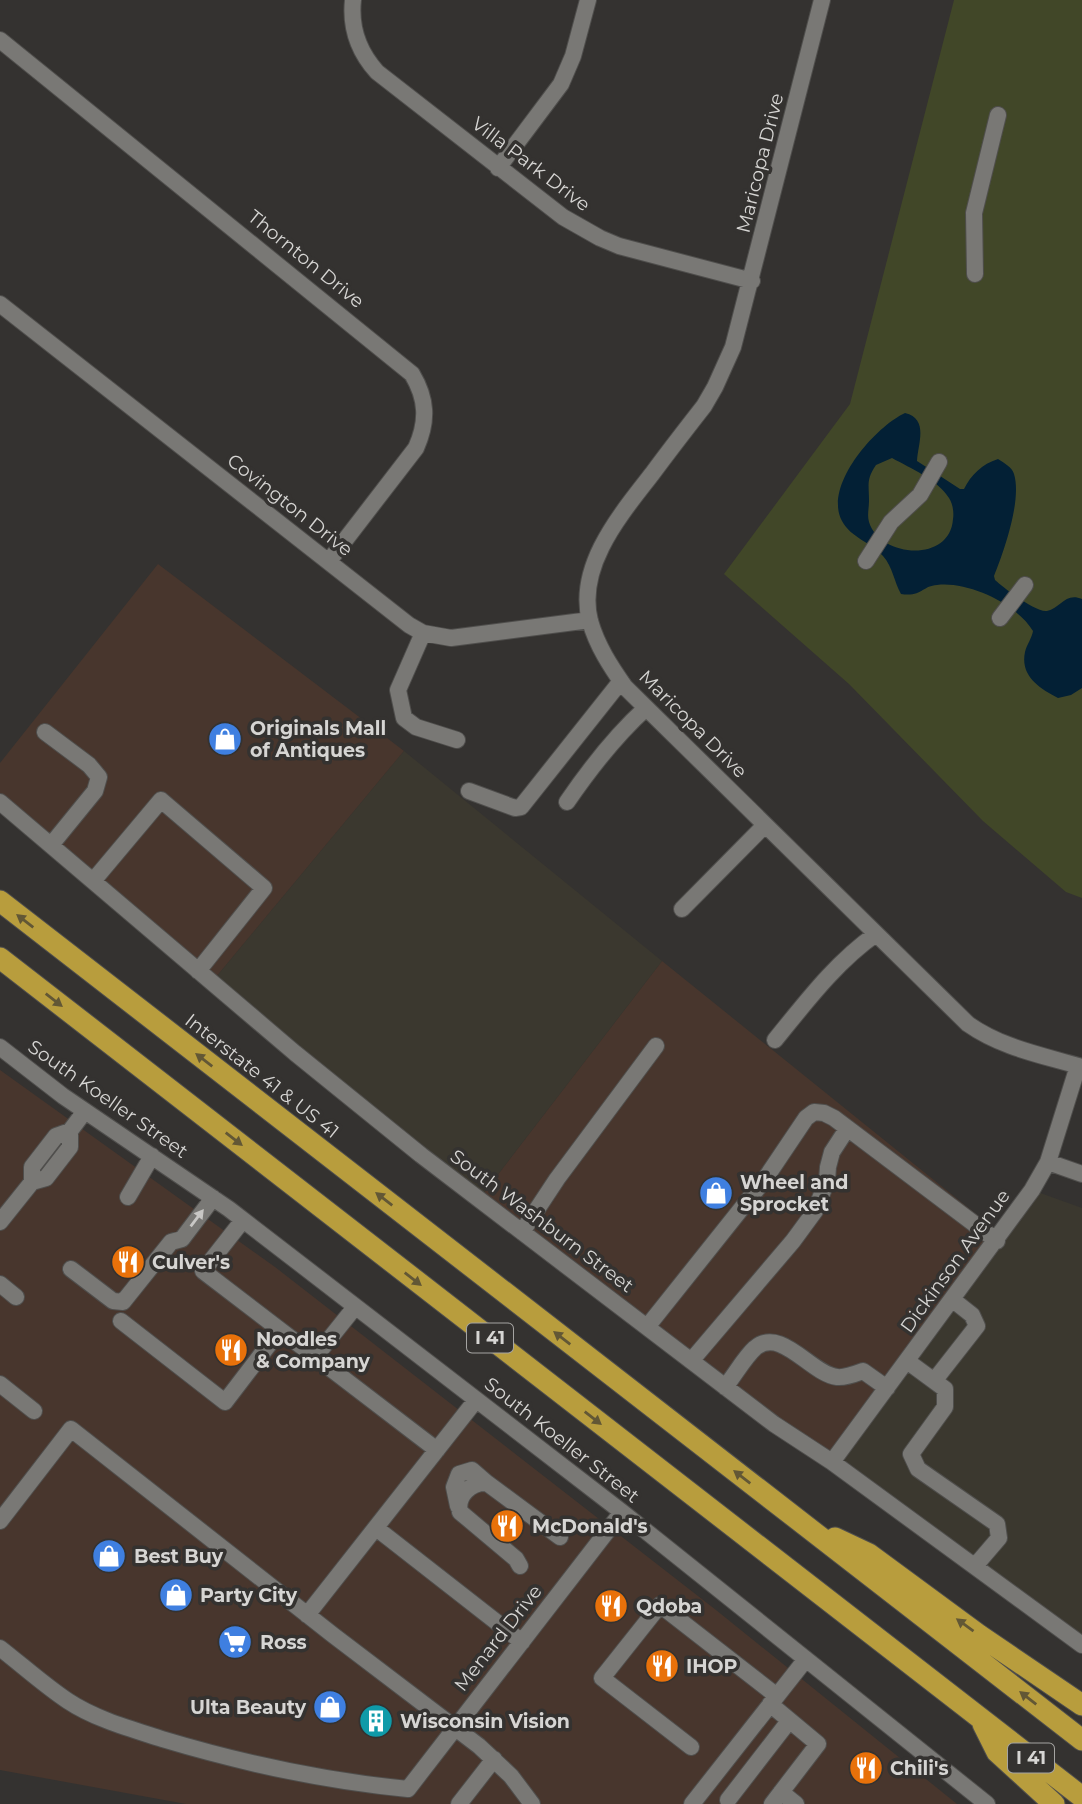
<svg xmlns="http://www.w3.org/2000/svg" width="1082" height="1804" viewBox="0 0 1082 1804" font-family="Montserrat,sans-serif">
<rect width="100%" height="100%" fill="#343230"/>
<path fill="#48362d" d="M158,564L404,751L212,982L0,802V763Z
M662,961L1002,1235L832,1462L479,1199Z
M0,1070L275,1267L716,1610L957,1804H186L0,1770Z"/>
<path fill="#3b382f" d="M404,751L662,961L479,1199L212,982Z
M1032,1190L1082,1208V1645L832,1462Z"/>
<path fill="#414728" d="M954,0H1082V898L1066,892L983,821L849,684L724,574L850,404Z"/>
<path fill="#032035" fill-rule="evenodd" d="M905,413C929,419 918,443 917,461L960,489H964C971,475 982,464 998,459C1004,463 1012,467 1014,474C1022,500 1004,551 994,576L995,580C1004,588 1036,613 1047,611C1061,608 1065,592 1082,599V688L1071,695L1058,698C1039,688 1020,676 1025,652C1027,644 1032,638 1033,631C1017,604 968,581 937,585C922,586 922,597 901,594C894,582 893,567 883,556C871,542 851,538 842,521C823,486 875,427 905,413ZM892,458C910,468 938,480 949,498C953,504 954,513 953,519C950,564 879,557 869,522C867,515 869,508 869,501C869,484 866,480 876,465Z"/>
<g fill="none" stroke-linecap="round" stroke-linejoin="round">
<g stroke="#4f4e4c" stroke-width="18">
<path id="minor" d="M353,0C350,28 358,51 377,72L563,217L600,238L619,246L752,281
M822,0L733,347L715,387L704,406C686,429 669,451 652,474C621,514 576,566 590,621C597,646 611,667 625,687L968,1024C1002,1048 1042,1055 1082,1067
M0,40L412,374C427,399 428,421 416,448L329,561
M498,168L561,84L573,56L588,0
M975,274L974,213L998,115
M0,304L409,625L423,633L451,638L590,620
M866,561L891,522L920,495L939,462
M1000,618L1025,585
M423,633L398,690L404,718L416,727L457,740
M45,732L89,765L99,777L95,791L51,845
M469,791L515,808L521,807L621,681
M0,802L295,1053L421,1155L774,1424L832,1462L1082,1645
M567,802C591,767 615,736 646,708
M93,881L161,800L264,888L198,971
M682,909L765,825
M775,1040C806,1002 836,962 876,934
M0,1047L63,1096L229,1209L622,1512L987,1804
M70,1131V1147L46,1178L32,1182V1167L56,1136L70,1131L85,1111
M1048,1162L1082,1174
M128,1197L152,1156
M243,1220L203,1271L437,1450
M0,1222L32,1182
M522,1232L557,1179L656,1046
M71,1269L113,1301L123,1302L171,1242L182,1239L213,1198
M0,1284L16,1297
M121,1321L225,1402L280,1330
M647,1327L765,1179L806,1118L814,1112L824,1113L834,1118L997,1241
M315,1357L355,1307
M691,1361L793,1241L815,1211L827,1181L828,1167L832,1152L847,1129
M907,1361L945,1389V1407L911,1454L918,1469L997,1524L999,1538L975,1566
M934,1381L977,1326L972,1315L953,1300
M0,1384L34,1411
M725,1387C735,1375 744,1358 755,1348C781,1326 811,1374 837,1377C845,1378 855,1374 863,1371L887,1388
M832,1462L1032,1190L1048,1162L1078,1066
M458,1506L454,1487L459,1474L472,1470L487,1483
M0,1521L71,1429L333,1635L479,1746L511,1776L532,1804
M376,1528L522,1642
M520,1566L516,1559L460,1512C456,1496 471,1482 487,1483L560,1537
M307,1615L476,1400
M0,1648C22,1665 44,1685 68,1701C95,1719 131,1729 162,1739C242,1763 325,1781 408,1789L622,1512
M770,1704L818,1744L772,1804
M691,1747L602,1678L660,1605L777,1696
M781,1792L796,1804
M728,1800L789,1721
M459,1804L494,1759
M692,1804L806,1659"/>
</g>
<g stroke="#4f4e4c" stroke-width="23">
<path id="highway" d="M0,901L1082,1740
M0,958L1082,1797
M835,1538L869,1554L979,1635L1082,1705
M983,1724L997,1752L1054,1804"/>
</g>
<use href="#minor" stroke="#797875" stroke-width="16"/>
<use href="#highway" stroke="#b89d3d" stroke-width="21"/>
</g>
<defs><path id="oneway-solid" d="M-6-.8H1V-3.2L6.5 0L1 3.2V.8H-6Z" transform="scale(1.75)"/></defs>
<g fill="#625735">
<use href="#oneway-solid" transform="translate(25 921) rotate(-142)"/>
<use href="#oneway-solid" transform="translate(54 1000) rotate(38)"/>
<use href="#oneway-solid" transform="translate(204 1060) rotate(-142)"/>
<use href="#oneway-solid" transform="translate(234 1139) rotate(38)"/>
<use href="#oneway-solid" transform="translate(384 1199) rotate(-142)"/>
<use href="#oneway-solid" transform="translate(413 1279) rotate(38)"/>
<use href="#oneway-solid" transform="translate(562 1338) rotate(-142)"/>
<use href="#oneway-solid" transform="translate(593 1418) rotate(38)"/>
<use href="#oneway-solid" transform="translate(742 1477) rotate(-142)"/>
<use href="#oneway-solid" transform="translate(965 1625) rotate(-144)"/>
<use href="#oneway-solid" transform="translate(1028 1698) rotate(-142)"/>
</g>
<use fill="#c8c7c5" href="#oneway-solid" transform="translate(197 1218) rotate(-53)"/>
<defs>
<g id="shop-disc" transform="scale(1.75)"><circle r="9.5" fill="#3f7fe0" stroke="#343230"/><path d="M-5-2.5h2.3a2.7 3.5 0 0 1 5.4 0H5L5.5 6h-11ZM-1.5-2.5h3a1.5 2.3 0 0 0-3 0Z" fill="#fff"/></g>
<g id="restaurant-disc" transform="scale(1.75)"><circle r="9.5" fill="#e8710a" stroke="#343230"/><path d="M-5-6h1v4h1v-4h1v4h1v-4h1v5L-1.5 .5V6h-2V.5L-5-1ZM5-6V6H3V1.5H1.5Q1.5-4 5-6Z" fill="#fff"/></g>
<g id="supermarket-disc" transform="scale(1.75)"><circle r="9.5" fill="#3f7fe0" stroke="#343230"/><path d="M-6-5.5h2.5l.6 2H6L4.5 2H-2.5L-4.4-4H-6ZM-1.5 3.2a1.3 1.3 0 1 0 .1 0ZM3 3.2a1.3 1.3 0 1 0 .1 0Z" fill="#fff"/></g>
<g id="building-disc" transform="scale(1.75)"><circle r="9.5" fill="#0f9aa8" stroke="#343230"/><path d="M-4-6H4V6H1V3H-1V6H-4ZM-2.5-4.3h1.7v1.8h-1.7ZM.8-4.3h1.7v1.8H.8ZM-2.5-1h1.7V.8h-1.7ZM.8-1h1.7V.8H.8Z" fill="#fff"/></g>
</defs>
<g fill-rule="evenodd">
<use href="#shop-disc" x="225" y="739"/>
<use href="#shop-disc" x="716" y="1193"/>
<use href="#restaurant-disc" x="128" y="1262"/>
<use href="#restaurant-disc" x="231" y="1350"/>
<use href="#restaurant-disc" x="507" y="1526"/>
<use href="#shop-disc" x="109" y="1556"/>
<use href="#shop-disc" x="176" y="1595"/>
<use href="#restaurant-disc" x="611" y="1606"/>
<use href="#supermarket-disc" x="235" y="1642"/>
<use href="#restaurant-disc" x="662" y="1666"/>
<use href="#shop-disc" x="330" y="1707"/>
<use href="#building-disc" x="376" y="1721"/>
<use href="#restaurant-disc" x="866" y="1768"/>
</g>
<g text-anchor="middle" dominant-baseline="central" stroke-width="7" stroke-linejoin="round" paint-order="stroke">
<g fill="#343230" stroke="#a5a4a2" stroke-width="2">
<rect x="467" y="1323.5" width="46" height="29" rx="5"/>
<rect x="1008" y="1743.5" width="46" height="29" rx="5"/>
</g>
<g font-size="18" font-weight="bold" fill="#d6d5d3">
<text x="490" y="1338">I 41</text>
<text x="1031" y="1758">I 41</text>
</g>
<g font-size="19" fill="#d6d5d3" stroke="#343230">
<text transform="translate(760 163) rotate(-76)">Maricopa Drive</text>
<text transform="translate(531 164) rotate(37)">Villa Park Drive</text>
<text transform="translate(306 259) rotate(39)">Thornton Drive</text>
<text transform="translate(290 505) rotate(38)">Covington Drive</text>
<text transform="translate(693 724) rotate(45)">Maricopa Drive</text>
<text transform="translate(262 1076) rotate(38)">Interstate 41 &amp; US 41</text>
<text transform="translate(108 1099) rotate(35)">South Koeller Street</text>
<text transform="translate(542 1221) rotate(37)">South Washburn Street</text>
<text transform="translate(955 1261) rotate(-54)">Dickinson Avenue</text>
<text transform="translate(562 1440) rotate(38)">South Koeller Street</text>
<text transform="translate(498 1638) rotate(-52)">Menard Drive</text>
</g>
<g font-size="19" font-weight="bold" fill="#d6d5d3" stroke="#343230" text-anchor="start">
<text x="250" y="728">Originals Mall<tspan x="250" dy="22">of Antiques</tspan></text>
<text x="740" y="1182">Wheel and<tspan x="740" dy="22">Sprocket</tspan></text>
<text x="152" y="1262">Culver's</text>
<text x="256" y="1339">Noodles<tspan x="256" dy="22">&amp; Company</tspan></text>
<text x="532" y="1526">McDonald's</text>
<text x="134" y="1556">Best Buy</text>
<text x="200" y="1595">Party City</text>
<text x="636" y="1606">Qdoba</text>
<text x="260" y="1642">Ross</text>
<text x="686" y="1666">IHOP</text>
<text x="306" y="1707" text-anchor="end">Ulta Beauty</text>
<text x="400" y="1721">Wisconsin Vision</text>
<text x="890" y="1768">Chili's</text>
</g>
</g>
</svg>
